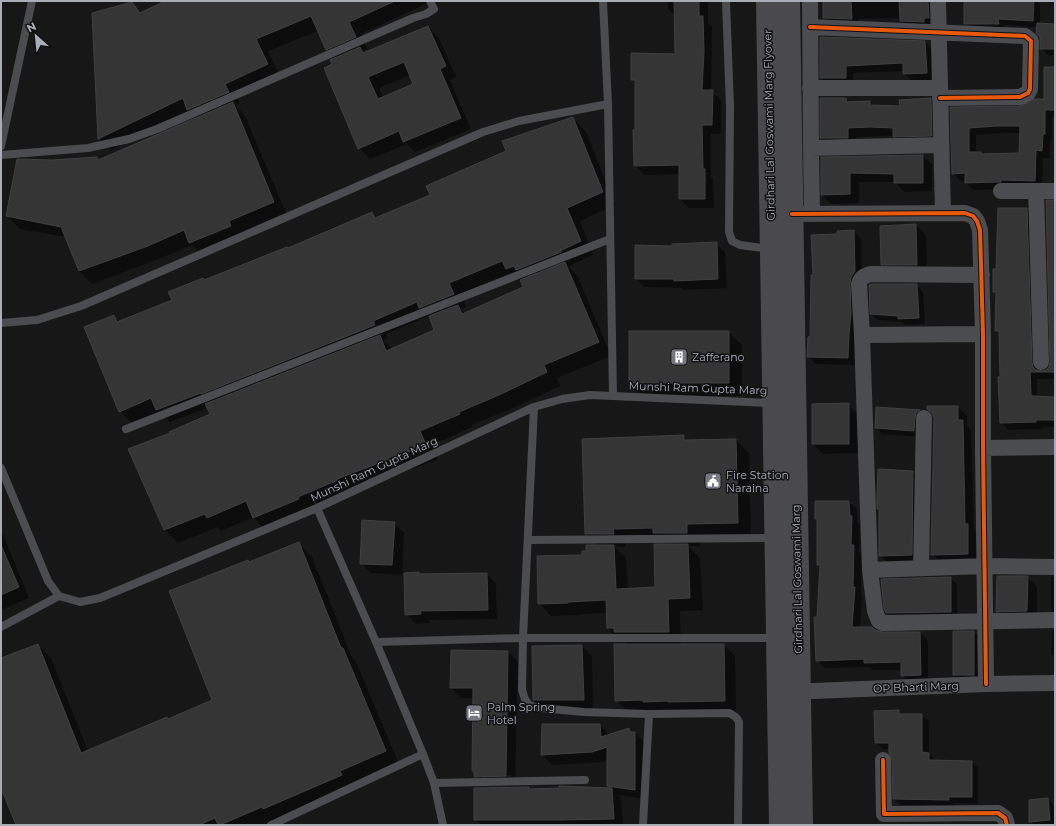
<svg xmlns="http://www.w3.org/2000/svg" width="1056" height="826" viewBox="0 0 1056 826" font-family="Montserrat,sans-serif">
<rect width="100%" height="100%" fill="#171717"/>
<path fill="#0007" fill-rule="evenodd" d="M167,1H427L428,3L361,34L367,49L363,51L365,54L428,27L439,38L456,77L450,80L471,129L415,152L407,144L370,159L359,148L334,65L336,58L327,49L318,31L268,51L280,76L237,97L240,104L236,106L245,116L287,215L203,256L192,245L161,258L92,284L79,271L66,237L20,229L7,216L52,161L96,158L99,160L197,119L191,112L111,150L99,138L131,3L142,13ZM410,75L414,85L383,98L379,88Z
M668,1H708V23L712,26L711,91L721,100V134H711V177L713,179L714,208H689L680,199V174L644,175L635,165L636,84L632,80L676,55L675,16L668,9Z
M824,1H935L936,25L908,28L901,21V18L859,19V26L832,25L824,18Z
M965,1H1037L1040,5V24L1055,25V55H1048L1041,48V37L1037,27L1004,25L1005,30H972L965,23Z
M821,38L925,42L933,50L934,80L912,81L904,74V71L853,73V86H829L821,78Z
M1055,88V117H1052V141H1050V158H1043L1042,188L974,190L966,183V181H960L953,173L951,108L1024,107L1045,100ZM1005,133H1021L1020,154L982,155L981,153H976V135Z
M846,98L850,103L870,102L874,106L901,107L930,99L939,108L940,144L903,145L894,136H880L856,137V146L830,147L821,138Z
M573,118L586,132L615,205L580,221L593,255L573,264V265L569,267L578,277L611,356L557,378L560,386L513,408L471,425L472,427L432,445L438,459L350,493L267,531L253,517L221,531L217,527L178,543L165,530L171,433L211,415L208,408L170,422L160,413L133,424L120,411L114,316L119,322L173,300L204,280L288,249L372,213L377,218L431,195L507,151ZM512,275L520,282L521,281L524,287L466,314L461,309L466,307L462,296ZM428,316L431,319L436,330L392,349L383,340L388,338L386,334Z
M923,156L932,165V191L904,192L895,182H859V203L831,204L822,195V158Z
M1055,201V379H1037V398H1055V427H1043V429L1008,430L1001,422L1000,334L996,330L997,294L994,292L997,270L1027,209L1034,216L1038,370L1039,372H1042L1046,371L1050,367Z
M916,225L926,235L927,274H892L882,264Z
M854,231L861,239L862,279L856,365L816,364L808,357L811,338L814,276L838,235Z
M716,243L725,252L727,288L683,290L681,288L644,287L636,278L673,247Z
M916,285L923,292L925,324L905,325L902,322L878,320L871,314Z
M728,332L742,345V396H643L630,383Z
M848,404L858,414L859,453L823,454L813,444Z
M928,407H958L967,416V426L971,430L974,531L977,534V563H941L932,554L934,418V415Z
M919,411L925,417L920,437L882,434L876,427Z
M683,436L689,441L736,440L749,453L751,536L700,537V546H688L700,558L703,610L680,611L681,644H723L735,656L736,713L628,712L616,700L627,644L623,641H621L608,628V613L580,614V615L551,616L539,603L587,552L599,546L586,534ZM662,541L666,545L656,588L628,590L626,558L615,547H626V542Z
M879,470L913,472L923,482L921,565H890L880,555Z
M849,502L857,509V522L860,525L859,551L862,554L861,594L862,596L860,628L883,634L920,633L928,641V683H910L902,675V670H873L869,667L825,668L817,660L821,569L818,565V521L816,519Z
M394,523L404,533L402,575L371,573L361,563Z
M1,530L29,598L1,610Z
M299,544L312,557L352,658L356,662L399,764L264,825H18L4,792L1,789V659L38,645L51,658L88,751L167,718L169,720L213,701L250,563Z
M419,573L421,575L487,574L496,584L497,619L429,620V623L416,624L406,614L405,574Z
M1027,577L1037,587V621H1007L998,611Z
M1051,577H1055V614L1051,610Z
M951,578L957,585V618L894,620L887,613Z
M1052,630H1055V657L1051,654Z
M974,632L984,642V684L964,685L954,675Z
M582,646L592,656L593,709L544,710L534,700L533,647Z
M508,652L518,662L515,786H485L475,776V773L473,770L474,698H461L451,688ZM511,775V777L482,778V776Z
M898,711L902,715H922L929,721V753L935,761L972,762L978,768V804L955,803V806L901,805L894,799V760L890,749H883L876,743Z
M599,724L610,735L628,729L632,733H635L645,743L644,799L618,795L621,798L623,825H481L475,819L528,788L530,790L611,789L608,785V760L603,762L552,765L542,755Z
M1048,799L1054,806L1055,825H1034L1030,821Z
M952,824H990L991,825H952Z"/>
<path fill="#353536" stroke="#3f4043" fill-rule="evenodd" d="M165,1H395L349,22L356,37L326,50L311,16L256,39L268,64L225,84L229,92L187,110L183,98L98,139L92,13L132,2L140,13Z
M674,1H699V16H703L704,51L702,90H713L712,125H702L703,169H705V199H679V165L634,166L633,130H635V80H631V53L675,54Z
M823,1H851L852,19L823,18Z
M899,1H928L929,18H924V22L900,21Z
M964,1H1034L1033,21L998,19L999,24H964Z
M1037,23L1055,24L1054,49H1040V37L1036,33Z
M428,26L446,66L440,69L461,118L403,142L399,131L358,149L324,68L332,64L330,60L360,47L363,53ZM404,62L413,84L378,99L368,77Z
M820,37L925,41L927,73L903,74V63L846,66V78H820Z
M1044,67H1055V110H1045V134H1043L1042,151L1036,150L1035,181L1001,180V182H997L965,183V173L952,174L950,107L1020,106L1034,99H1044ZM997,126H1020L1019,153L981,154V152H969V128Z
M820,98H846L847,102L870,101V105L900,106L899,100L931,98L932,136L893,137V128L870,127L848,128V138H820Z
M233,102L274,202L229,221L231,226L189,243L184,230L148,246L79,271L61,227L6,216L17,159L52,160L97,157L98,160Z
M573,117L603,192L567,208L581,241L560,251L561,252L516,270L514,266L506,269L502,261L449,283L454,294L419,308L417,302L373,321L375,325L201,394V393L156,410L151,398L119,412L84,327L114,315L117,322L172,300L168,292L203,278L204,280L287,247L288,248L372,212L375,218L430,195L426,186L506,151L502,141Z
M923,155V183H894V174L850,173V194L821,195V157Z
M1046,200H1055V372H1030L1031,395H1032V396L1055,397V420H1036V422L1000,423L998,377H1000L999,331H995L996,292H993V269H996L998,208H1027L1032,362L1033,367L1036,370L1042,371L1046,370L1049,367L1050,362Z
M916,224L917,265H881L880,226Z
M854,230L855,271L851,277L850,284L851,313L849,335L848,358L807,357L808,337H810L811,275H813L811,235L837,234V231Z
M717,242L718,279L674,281V279H635V245L672,246V244Z
M565,262L599,342L544,365L547,372L499,395L459,412L460,414L420,431L426,445L337,479L338,480L298,497L299,499L253,518L246,501L207,518L205,514L164,530L128,449L170,433L169,432L210,414L205,404L380,335L386,351L434,330L429,316L458,305L462,314L523,287L520,280Z
M872,284H917L919,318L898,319V316L870,314L869,285Z
M629,331H729V383H629Z
M849,403V444H812V404Z
M927,406H958V420H963L965,524H968V554L931,555L934,418L932,413L927,409Z
M876,407L920,410L916,413L915,417L914,431L875,428Z
M684,435V440L736,439L738,523L687,524V533H653V528L613,529L614,534H585L582,439Z
M878,469L913,471L912,555L879,556V509H877V495Z
M815,501H849L850,516H852L851,545H854L853,587H855L852,627H872L875,630L883,632H920L921,675L901,676V662L864,663V659L816,661L814,617H817L820,565H817V519H815Z
M362,520L395,522L392,565L360,564Z
M299,542L341,648H343L386,751L340,771L342,775L263,809L262,807L220,825H218L215,818L199,825H16L1,788V658L38,644L81,753L167,717L168,719L212,700L169,591L248,560L249,562Z
M654,544H688L690,598L668,599L669,632H614V628H607L606,600L568,602V603L538,604L537,556L582,555V551H586V545H614L616,589L655,587Z
M1,545L19,587L1,595Z
M419,572V574L487,573L488,610L420,611L421,614L405,615L404,573Z
M997,576H1028L1027,611L996,612Z
M951,577V612L886,613L884,609L881,579Z
M953,631H974V675H953Z
M614,644H724L725,701L668,702V701L643,702V700L615,701Z
M582,645L584,700H533L532,646Z
M451,650L508,651L506,776L474,777V771H472L473,688H450Z
M899,710V714H922V752L929,753V760L972,761V797H949V800L893,799L892,760L889,753V743H875L874,711Z
M542,724H600L601,737L629,728L630,732H635V790L607,786V747L592,752L541,755Z
M559,786L612,788L614,819L560,820H474V788L529,787V789L559,788Z
M1048,798L1050,820L1029,822V800Z"/>
<g fill="none" stroke-linecap="round" stroke-linejoin="round">
<path stroke="#4b4c50" stroke-width="8" d="M603,1L608,104
M726,1L730,107L729,232L732,241L740,245L770,249
M1,146L32,1
M1,155L88,148L129,139L157,129L413,18L426,14L434,9L430,1
M1,323L37,320L81,306L483,132L519,121L608,104L613,396
M534,407L523,638L522,690L525,699L529,705L540,708L584,712L649,714L729,713C734,715 737,717 739,722L738,825
M126,429L610,239
M1,468L48,581L59,596
M317,508L376,642L423,754
M528,540L774,538
M1,627L59,596L80,602L100,598L317,508L534,407L562,399L590,395L772,403
M376,642L523,638H776
M434,783L585,780
M271,825L423,754L434,783L443,825
M643,825L649,714"/>
<path stroke="#4b4c50" stroke-width="16" d="M810,1L811,148
M938,1L943,213
M810,27L1025,36L1031,41L1030,89L1028,93L1020,97L940,98
M810,88H940
M1001,191H1055
M1036,191L1041,362
M792,214L965,213L973,216L977,221L980,230L983,334V448L986,684
M812,214L811,148L941,145
M982,275L871,274C864,276 861,277 859,284L862,335L870,570L984,566L1055,567
M862,335L983,334
M983,448L1055,447
M921,568L924,418
M870,570L875,611L879,621L883,623L1055,620
M789,692L986,684L1055,683
M883,760L884,814L998,813L1005,818L1007,825"/>
<path stroke="#4a4a4e" stroke-width="22" d="M767,1L780,825
M789,1L802,825"/>
<g stroke="#111113" stroke-width="6">
<path id="cycleway" d="M810,27L1025,36L1031,41L1030,89L1028,93L1020,97L940,98
M792,214L965,213L973,216L977,221L980,230L983,334V448L986,684
M883,760L884,814L998,813L1005,818L1007,825"/>
</g>
<use href="#cycleway" stroke="#e8590c" stroke-width="4"/>
</g>
<defs>
<g id="building-square" transform="scale(0.9)"><rect x="-9" y="-9" width="18" height="18" rx="4" fill="#757880" stroke="#111113"/><path d="M-4-6H4V6H1V3H-1V6H-4ZM-2.5-4.3h1.7v1.8h-1.7ZM.8-4.3h1.7v1.8H.8ZM-2.5-1h1.7V.8h-1.7ZM.8-1h1.7V.8H.8Z" fill="#fff"/></g>
<g id="civic-square" transform="scale(0.9)"><rect x="-9" y="-9" width="18" height="18" rx="4" fill="#757880" stroke="#111113"/><path d="M-.6-6.5H3V-4.5H.6V-3L4-1V1h2V6H-6V1h2V-1L-.6-3ZM-1.2 2.5V6h2.4V2.5Z" fill="#fff"/></g>
<g id="hotel-square" transform="scale(0.9)"><rect x="-9" y="-9" width="18" height="18" rx="4" fill="#757880" stroke="#111113"/><path d="M-6-4.5h1.5V1H6V5H4.5V3h-9V5H-6ZM-4 0a1.8 1.8 0 1 1 3.6 0ZM.5 0V-2.5h3Q6-2.5 6 0Z" fill="#fff"/></g>
</defs>
<g fill-rule="evenodd">
<use href="#building-square" x="679" y="357"/>
<use href="#civic-square" x="713" y="481"/>
<use href="#hotel-square" x="474" y="713"/>
</g>
<g text-anchor="middle" dominant-baseline="central" stroke-width="3" stroke-linejoin="round" paint-order="stroke">
<g font-size="11" fill="#a8adb8" stroke="#111113">
<text transform="translate(769 125) rotate(-91)">Girdhari Lal Goswami Marg Flyover</text>
<text transform="translate(698 388) rotate(2)">Munshi Ram Gupta Marg</text>
<text transform="translate(374 469) rotate(-25)">Munshi Ram Gupta Marg</text>
<text transform="translate(797 579) rotate(-91)">Girdhari Lal Goswami Marg</text>
<text transform="translate(916 687) rotate(-2)">OP Bharti Marg</text>
</g>
<g font-size="11" fill="#a8adb8" stroke="#111113" text-anchor="start">
<text x="692" y="357">Zafferano</text>
<text x="726" y="475">Fire Station<tspan x="726" dy="13">Naraina</tspan></text>
<text x="487" y="707">Palm Spring<tspan x="487" dy="13">Hotel</tspan></text>
</g>
</g>
<rect width="1056" height="826" fill="none" stroke="#a8adb8" stroke-width="4"/>
<g transform="translate(36 36) rotate(333)" stroke="#111113" stroke-width="3" paint-order="stroke">
<path d="M0-3L7 15L0 10L-7 15Z" fill="#a8adb8"/>
<text y="-6" font-size="11" font-weight="bold" text-anchor="middle" fill="#a8adb8">N</text>
</g>
</svg>
